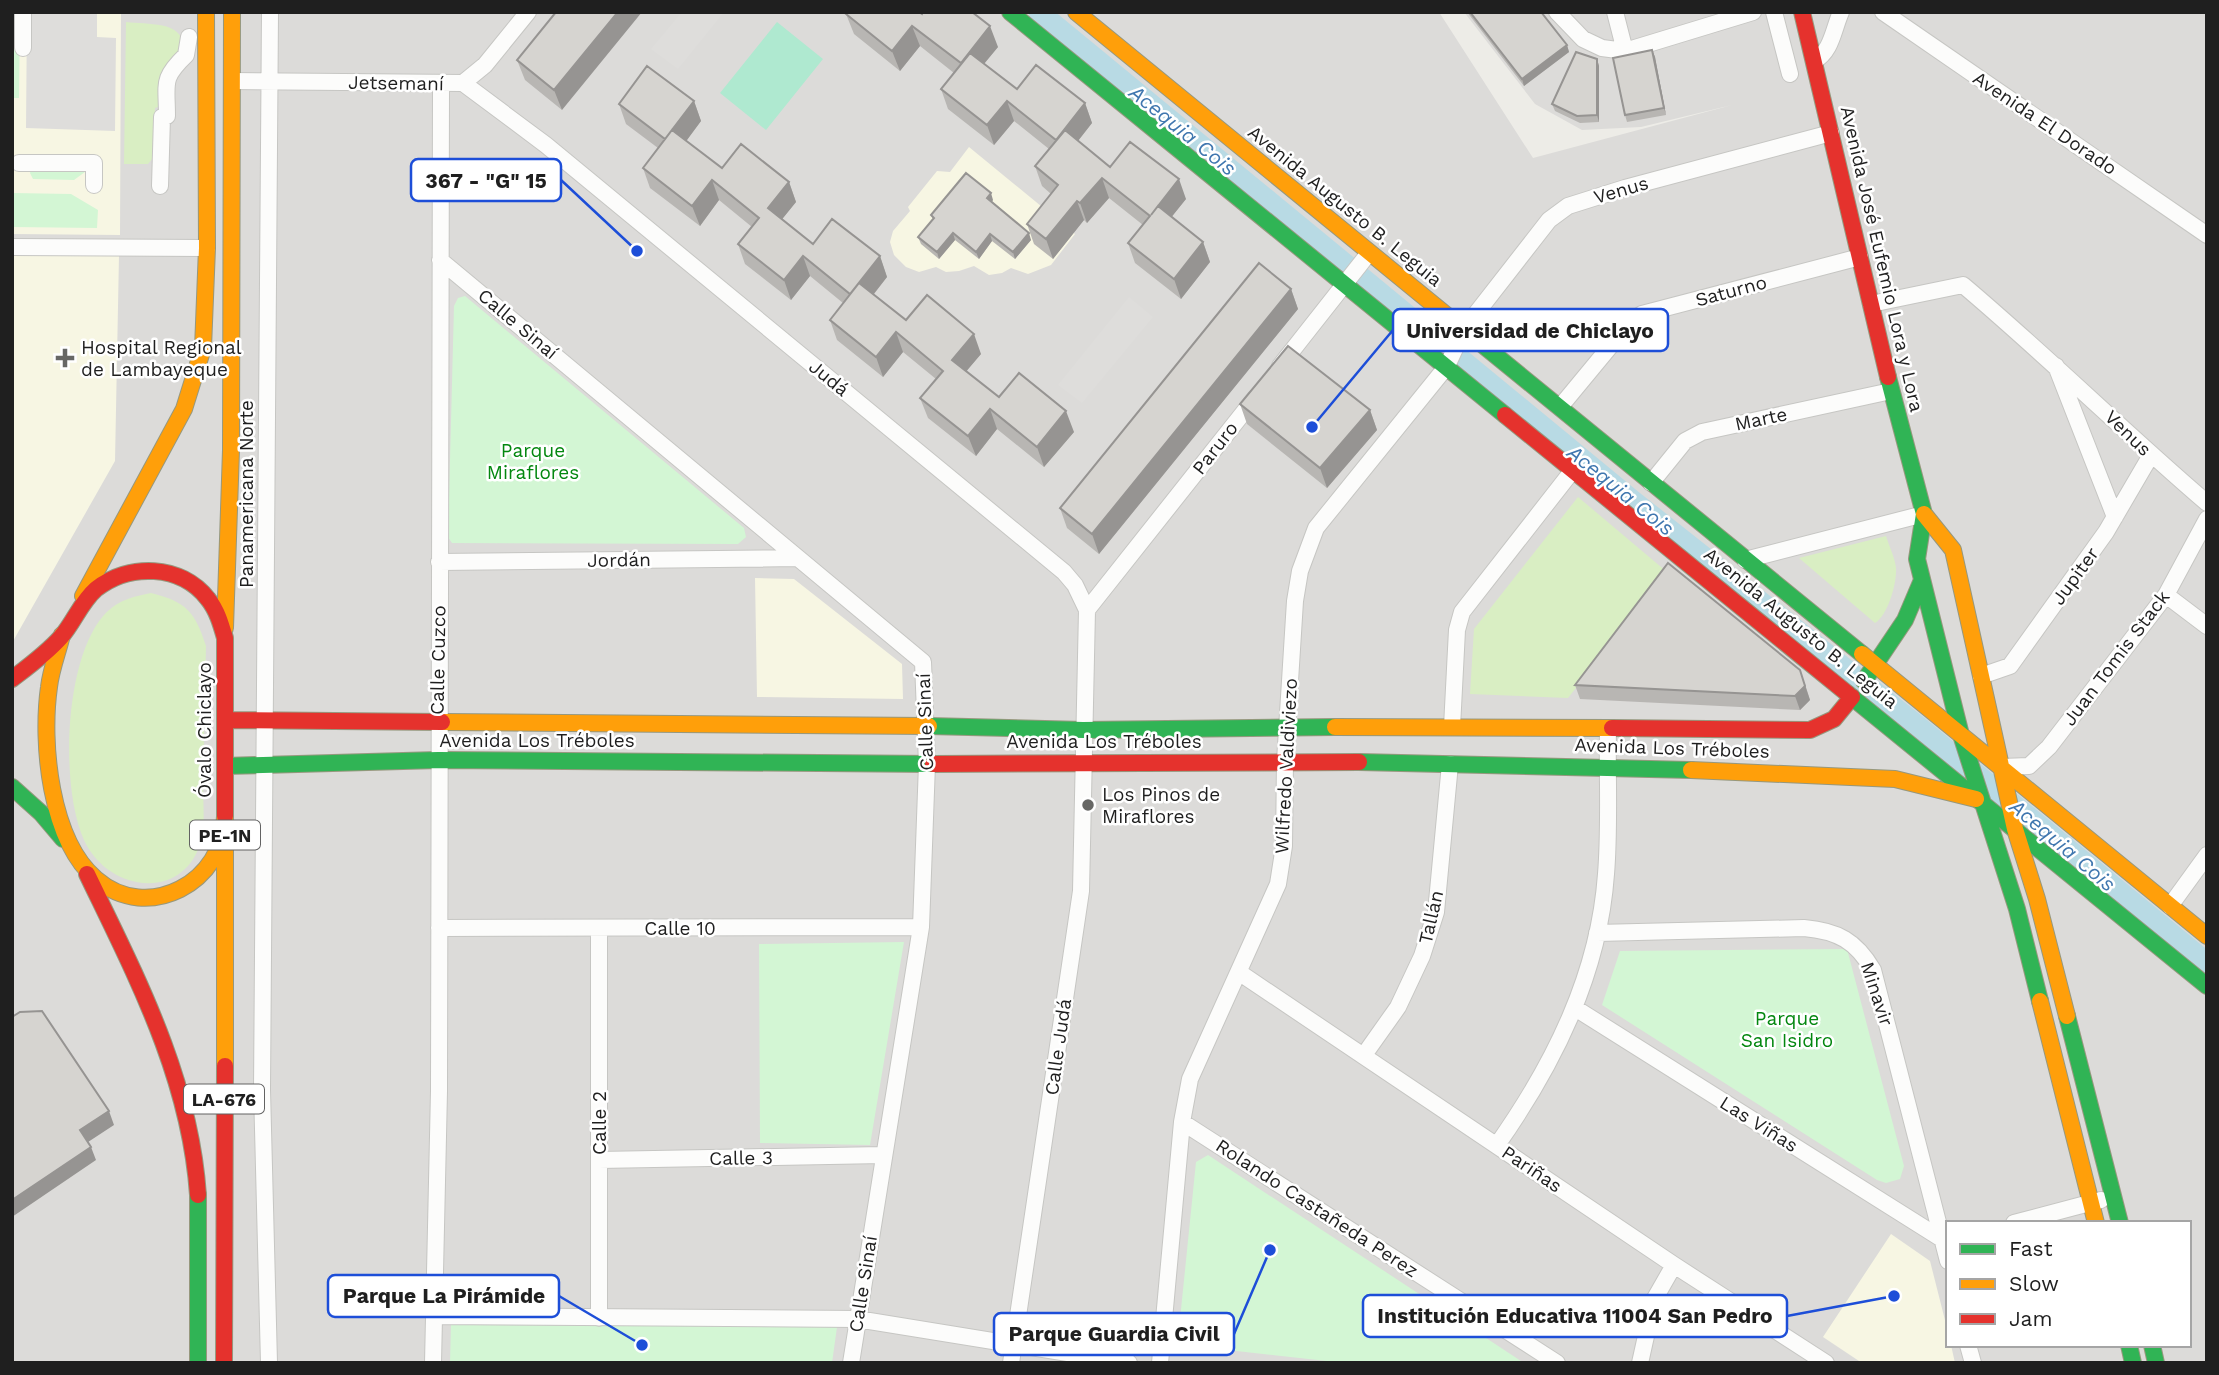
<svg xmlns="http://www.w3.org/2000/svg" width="2219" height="1375" viewBox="0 0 2219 1375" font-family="'Work Sans',sans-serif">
<rect width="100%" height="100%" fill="#edece7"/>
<path fill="#dcdbd9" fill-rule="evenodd" d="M12,12H1439L1533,158L1732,105L1641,127L1582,130L1535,104L1464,12H2207V1363H12ZM1948,1223H2189V1345H1948Z"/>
<path fill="#f7f6e3" d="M12,12H121L120,235L12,234Z
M969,147L1075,234L1051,265L1028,274L1011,268L1002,273L989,275L974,266L959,271L946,272L936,267L919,272L906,267L894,255L890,242L893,231L910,211L908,207L937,171L950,172Z
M12,254L119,255L115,461L12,643Z
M755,578L794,579L902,664L903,699L757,697Z
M1891,1234L1930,1261L1948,1332V1345H1951L1955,1363H1862L1823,1337Z"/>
<path fill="#d9eec3" d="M126,22C149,25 189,20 182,53C159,67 161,82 161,106L155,108L153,158L148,164H124Z
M1578,497L1667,572L1568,698L1470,694L1474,629Z
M1886,536C1889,546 1895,558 1896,568C1897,583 1888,615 1875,623L1799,558Z
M151,593C187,602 195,612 206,646C205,692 204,738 203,784C203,801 205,821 202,837C187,903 108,893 84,840C60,787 64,660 104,615C118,600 132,597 151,593Z"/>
<path fill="#d3f6d4" d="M12,12H20L19,98H12Z
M32,167L89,169L74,180L33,179L30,173Z
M12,193L71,194L98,210L97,228L12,227Z
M465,296L744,528L746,537L738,544L452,543L448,537L454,306L458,298Z
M904,942L870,1145L760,1143L759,944Z
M1847,949L1904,1166L1900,1179L1886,1183L1877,1180L1602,1005L1620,951Z
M1208,1155L1524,1363H1345L1183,1345L1178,1339L1196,1162Z
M451,1325L818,1326L837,1327L832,1363H450Z"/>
<path fill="#afe9d0" d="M777,22L823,59L766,130L720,93Z"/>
<path fill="#dedddb" d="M27,12H97V37L116,38L115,131L26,128Z
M682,12H724L678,69L651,49Z
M1129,297L1153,317L1082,403L1058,385Z"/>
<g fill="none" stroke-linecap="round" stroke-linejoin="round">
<path stroke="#b8dae4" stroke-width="21" d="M1039,12L1632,500L1919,727L2207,963"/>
<g stroke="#c6c6c3" stroke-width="18">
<path id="street" d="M1557,12L1583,39L1602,48L1625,51L1753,12
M1615,12L1625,51
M1774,12L1790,74
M1883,12L2207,235
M23,48V12
M1814,61C1832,51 1833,30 1841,12
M232,81L463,83L485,65L528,12
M463,83L546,145L1064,572L1075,585L1087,610L1081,891L1011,1363
M19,163H94V185
M160,186L162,117L167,116C167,83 161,79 186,55L189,37
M12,247L207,248
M440,260L923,662L927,764L921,927L851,1363
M1871,304L1963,285C2046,355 2124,432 2207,503
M1280,366L1369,253
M2056,366L2115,517
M1560,407L1632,320L1642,314L1860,257
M1651,483L1685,441L1702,432L1891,391
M1745,560L1924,514
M439,562L798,558
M2166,595L2207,626
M1087,610L1255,398
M1981,676L2010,666L2106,532L2151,455
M1452,727L1457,630L1462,612L1573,470
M2002,767L2029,766L2049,747L2166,595L2207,519
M2170,906L2207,855
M439,928L921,927
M599,928V1318
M1597,933L1804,928C1838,931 1856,941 1873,970L1948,1261
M1240,973L1674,1265L1826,1363
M1575,1008L1945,1241
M1364,1055L1398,1007L1422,956L1436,912L1450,764
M1182,1122L1557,1363
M1497,1145C1554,1064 1599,974 1606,874C1610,826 1607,778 1608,729
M599,1160L883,1155
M2014,1223L2101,1200
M436,1316L857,1319L1129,1363
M1968,1345L1973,1363
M269,1363L262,1090L270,12
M433,1363L439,1091L441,84
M1160,1363L1182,1122L1190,1079L1278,884L1284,846L1285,761L1295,601L1300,571L1316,528L1447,366L1464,329L1549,220L1568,206L1625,188L1831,133
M1640,1363L1654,1300L1674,1265"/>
</g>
<g stroke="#96987e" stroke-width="18">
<path id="fast" d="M1010,12L1505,415
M1478,341L1862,654
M1888,377L1924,514L1917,559L1961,735L2017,909L2040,1001
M1864,681L1905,620L1922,580
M1848,694L2207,986
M929,726L1083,730L1335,727
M1359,762L1691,770
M225,766L438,760L933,764
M12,787L41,813L63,839
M2067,1016L2120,1223
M2129,1345L2133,1363
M2152,1345L2156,1363
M198,1363V1195"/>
</g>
<g stroke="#96987e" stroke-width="18">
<path id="slow" d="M1076,12L1478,341
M1924,514L1953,550L2015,829L2037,899L2067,1016
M83,596L184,409L203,348L207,248L206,12
M225,628L231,450L232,12
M62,635C58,652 51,669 49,687C41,743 50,840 96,879C148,924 225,882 225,816
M1862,654L2207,936
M442,722L929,726
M1335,727L1612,728
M1691,770L1895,779L1976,799
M2040,1001L2096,1223
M225,1066V836"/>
</g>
<g stroke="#96987e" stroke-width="18">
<path id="jam" d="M1802,12L1888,377
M1505,415L1848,694
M12,679C29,666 47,653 61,637C74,622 81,602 96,589C129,563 181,564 208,599C217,610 221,624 225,638V816
M225,720L442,722
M1612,728L1810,730L1834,719L1852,697
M933,764L1359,762
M87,874C137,978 190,1078 198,1195
M224,1363L225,1066"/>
</g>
<use href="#street" stroke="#fcfcfb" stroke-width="16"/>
<use href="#fast" stroke="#30b455" stroke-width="16"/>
<use href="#slow" stroke="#ff9f0a" stroke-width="16"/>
<use href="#jam" stroke="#e5322d" stroke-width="16"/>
</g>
<path fill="#b8b6b3" d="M556,12L562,110L525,80L517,60Z
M1467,12H1541L1567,45L1569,52L1524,86Z
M846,14H922L998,47L984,64L1017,89L1085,103L1092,123L1078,141L1110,167L1186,199L1171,217L1203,242L1210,262L1181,299L1135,263L1128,243L1143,225L1109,198L1087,223L1084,220L1053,259L1034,244L1027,224L1051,194L1042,186L1035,166L1049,149L1014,121L994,145L948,109L941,89L954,73L920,46L900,71L854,34Z
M1652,50L1655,57L1666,115L1627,122L1625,115Z
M1597,59L1599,66V122L1580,123L1555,111L1552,104Z
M694,101L701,121L686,141L722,168L789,182L796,202L782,219L813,244L880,256L887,277L874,294L906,320L981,354L966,371L999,397L1074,432L1044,467L997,429L976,456L928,418L920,398L936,379L903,352L883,377L837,340L830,320L843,303L810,276L791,300L745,264L738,244L752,227L719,200L700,226L650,188L643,168L658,148L626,124L619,104Z
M993,200L992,202L1031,240L1015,259L992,241L979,259L955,240L939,259L921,244L918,237L933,219L931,215Z
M1291,289L1298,309L1099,554L1067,528L1060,508Z
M1240,404L1370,410L1377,430L1327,488L1247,424Z
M1805,684L1810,700L1800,710L1580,699L1575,685Z"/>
<path fill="#969492" d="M618,12H642L562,110L554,90Z
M912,26L920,46L900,71L892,51Z
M990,26L998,47L968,83L961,63Z
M1567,45L1569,52L1524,86L1522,79Z
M1652,50L1655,57L1666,115L1664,108Z
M1597,59L1599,66V122L1597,115Z
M694,101L701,121L673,159L665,139Z
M1007,101L1014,121L994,145L987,125Z
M1085,103L1092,123L1063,160L1056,140Z
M1102,178L1109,198L1087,223L1080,203Z
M1179,179L1186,199L1158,234L1151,215Z
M712,180L719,200L700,226L692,206Z
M789,182L796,202L775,228L768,208Z
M991,193L993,200L989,205L987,198Z
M1077,201L1084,220L1053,259L1046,239Z
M953,233L955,240L939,259L937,252Z
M1029,233L1031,240L1015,259L1013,252Z
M990,234L992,241L979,259L976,252Z
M1203,242L1210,262L1181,299L1174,279Z
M803,256L810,276L791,300L784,280Z
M880,256L887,277L858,314L850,294Z
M1291,289L1298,309L1099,554L1092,534Z
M896,332L903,352L883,377L876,357Z
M974,334L981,354L959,380L952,360Z
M990,409L997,429L976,456L968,436Z
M1370,410L1377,430L1327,488L1320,468Z
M1066,411L1074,432L1044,467L1037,447Z
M1800,670L1810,700L1800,710L1795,696Z
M109,1111L114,1125L85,1144L80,1130Z
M91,1147L96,1160L12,1217V1200Z"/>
<path fill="#d6d4d0" stroke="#969492" stroke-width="2" d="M556,12H618L554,90L517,60Z
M848,12H919L922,14L923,12H972L990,26L961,63L912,26L892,51L846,14Z
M1470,12H1541L1567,45L1522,79Z
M1652,50L1664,108L1625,115L1613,58Z
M1576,52L1597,59V115L1577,116L1552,104Z
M970,53L1017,89L1036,65L1085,103L1056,140L1007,101L987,125L941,89Z
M647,66L694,101L665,139L619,104Z
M672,130L722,168L741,144L789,182L768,208L813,244L832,219L880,256L850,294L803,256L784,280L738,244L759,218L712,180L692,206L643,168Z
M1065,130L1110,167L1130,142L1179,179L1151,215L1158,206L1203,242L1174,279L1128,243L1150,216L1102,178L1080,203L1077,201L1046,239L1027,224L1058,185L1035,166Z
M966,173L991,193L987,198L1029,233L1013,252L990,234L976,252L953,233L937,252L918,237L934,218L931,215Z
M1259,263L1291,289L1092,534L1060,508Z
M859,283L906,320L927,295L974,334L952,360L999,397L1019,373L1066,411L1037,447L990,409L968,436L920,398L943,371L896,332L876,357L830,320Z
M1288,346L1370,410L1320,468L1240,404Z
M1668,563L1800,670L1805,686L1795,696L1575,685Z
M42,1011L109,1111L80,1130L91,1147L12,1200V1017L20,1012Z"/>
<g fill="#676765" stroke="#fff" stroke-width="2.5">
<path d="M61.5 347.5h7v7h7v7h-7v7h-7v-7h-7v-7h7z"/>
<circle cx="1088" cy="805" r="7"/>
</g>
<g text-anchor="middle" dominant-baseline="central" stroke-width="5" stroke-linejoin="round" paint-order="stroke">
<g fill="#fff" stroke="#626262" stroke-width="2">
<rect x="190" y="820.5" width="70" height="29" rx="5"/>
<rect x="184" y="1084.5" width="80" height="29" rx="5"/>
</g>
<g font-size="18" font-weight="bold" fill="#1f1f1f">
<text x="225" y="835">PE-1N</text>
<text x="224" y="1099">LA-676</text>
</g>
<g font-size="19" fill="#1f1f1f" stroke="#fff">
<text transform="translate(396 83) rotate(1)">Jetsemaní</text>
<text transform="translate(2045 123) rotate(34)">Avenida El Dorado</text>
<text transform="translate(1621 190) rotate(-16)">Venus</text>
<text transform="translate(1345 206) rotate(39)">Avenida Augusto B. Leguia</text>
<text transform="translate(1882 259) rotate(77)">Avenida José Eufemio Lora y Lora</text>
<text transform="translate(1731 291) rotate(-15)">Saturno</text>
<text transform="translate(518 324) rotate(40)">Calle Sinaí</text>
<text transform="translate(829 378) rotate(39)">Judá</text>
<text transform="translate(1761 419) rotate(-12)">Marte</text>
<text transform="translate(2128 433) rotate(44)">Venus</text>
<text transform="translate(1215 448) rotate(-52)">Paruro</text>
<text transform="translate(246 494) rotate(-90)">Panamericana Norte</text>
<text transform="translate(619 560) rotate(-1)">Jordán</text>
<text transform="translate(2075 576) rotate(-54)">Jupiter</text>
<text transform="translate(1801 628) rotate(39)">Avenida Augusto B. Leguia</text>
<text transform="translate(2116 658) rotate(-53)">Juan Tomis Stack</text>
<text transform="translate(438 660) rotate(-89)">Calle Cuzco</text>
<text transform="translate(925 722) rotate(-92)">Calle Sinaí</text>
<text transform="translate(204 730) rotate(-90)">Óvalo Chiclayo</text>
<text x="537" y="740">Avenida Los Tréboles</text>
<text x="1104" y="741">Avenida Los Tréboles</text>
<text transform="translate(1672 748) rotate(2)">Avenida Los Tréboles</text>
<text transform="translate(1286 766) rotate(-87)">Wilfredo Valdiviezo</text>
<text transform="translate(1431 917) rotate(-77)">Tallán</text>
<text x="680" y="928">Calle 10</text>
<text transform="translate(1877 994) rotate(72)">Minavir</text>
<text transform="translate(1058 1047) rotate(-82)">Calle Judá</text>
<text transform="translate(599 1123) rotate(-90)">Calle 2</text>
<text transform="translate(1759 1124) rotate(32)">Las Viñas</text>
<text transform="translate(741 1158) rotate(-1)">Calle 3</text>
<text transform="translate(1532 1169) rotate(34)">Pariñas</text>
<text transform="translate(1317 1208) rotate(33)">Rolando Castañeda Perez</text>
<text transform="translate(863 1284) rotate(-81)">Calle Sinaí</text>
</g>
<g font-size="19" fill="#1f1f1f" stroke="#fff" text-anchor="start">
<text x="81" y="347">Hospital Regional<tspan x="81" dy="22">de Lambayeque</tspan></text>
<text x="1102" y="794">Los Pinos de<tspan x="1102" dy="22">Miraflores</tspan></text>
</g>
<g font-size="19" fill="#03870f" stroke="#fff">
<text x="533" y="450">Parque<tspan x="533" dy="22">Miraflores</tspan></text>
<text x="1787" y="1018">Parque<tspan x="1787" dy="22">San Isidro</tspan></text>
</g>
<g font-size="21" font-style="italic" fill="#4077af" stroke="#fff">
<text transform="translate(1183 130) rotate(39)">Acequia Cois</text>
<text transform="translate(1621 490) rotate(39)">Acequia Cois</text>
<text transform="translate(2063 845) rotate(40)">Acequia Cois</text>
</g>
</g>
<path fill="none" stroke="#1d4ed8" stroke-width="2.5" d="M637 251L561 180M1312 427L1393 330M642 1345L559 1296M1894 1296L1787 1316M1270 1250L1234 1334"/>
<g fill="#1d4ed8" stroke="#fff" stroke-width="2.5">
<circle cx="637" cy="251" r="7"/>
<circle cx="1312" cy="427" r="7"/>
<circle cx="642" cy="1345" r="7"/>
<circle cx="1894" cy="1296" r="7"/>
<circle cx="1270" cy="1250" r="7"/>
</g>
<g fill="#fff" stroke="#1d4ed8" stroke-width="2.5">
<rect x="411" y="159" width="150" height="42" rx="7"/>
<rect x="1393" y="309" width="275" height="42" rx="7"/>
<rect x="328" y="1275" width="231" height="42" rx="7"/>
<rect x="1363" y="1295" width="424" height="42" rx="7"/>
<rect x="994" y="1313" width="240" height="42" rx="7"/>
</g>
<g font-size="21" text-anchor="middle" font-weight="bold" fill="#1f1f1f">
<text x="486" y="188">367 - "G" 15</text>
<text x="1530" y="338">Universidad de Chiclayo</text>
<text x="444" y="1303">Parque La Pirámide</text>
<text x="1575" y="1323">Institución Educativa 11004 San Pedro</text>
<text x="1114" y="1341">Parque Guardia Civil</text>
</g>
<rect width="2219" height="1375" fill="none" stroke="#1f1f1f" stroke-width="28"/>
<rect x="1946" y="1221" width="245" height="126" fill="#ffffff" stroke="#a5a5a5" stroke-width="2"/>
<rect x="1960" y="1244" width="35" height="10" fill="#30b455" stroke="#a5a5a5" stroke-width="2"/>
<text x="2009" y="1256" font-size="21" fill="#1f1f1f">Fast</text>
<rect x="1960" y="1279" width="35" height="10" fill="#ff9f0a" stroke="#a5a5a5" stroke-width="2"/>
<text x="2009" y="1291" font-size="21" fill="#1f1f1f">Slow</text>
<rect x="1960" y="1314" width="35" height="10" fill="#e5322d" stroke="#a5a5a5" stroke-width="2"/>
<text x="2009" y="1326" font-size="21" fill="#1f1f1f">Jam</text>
</svg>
